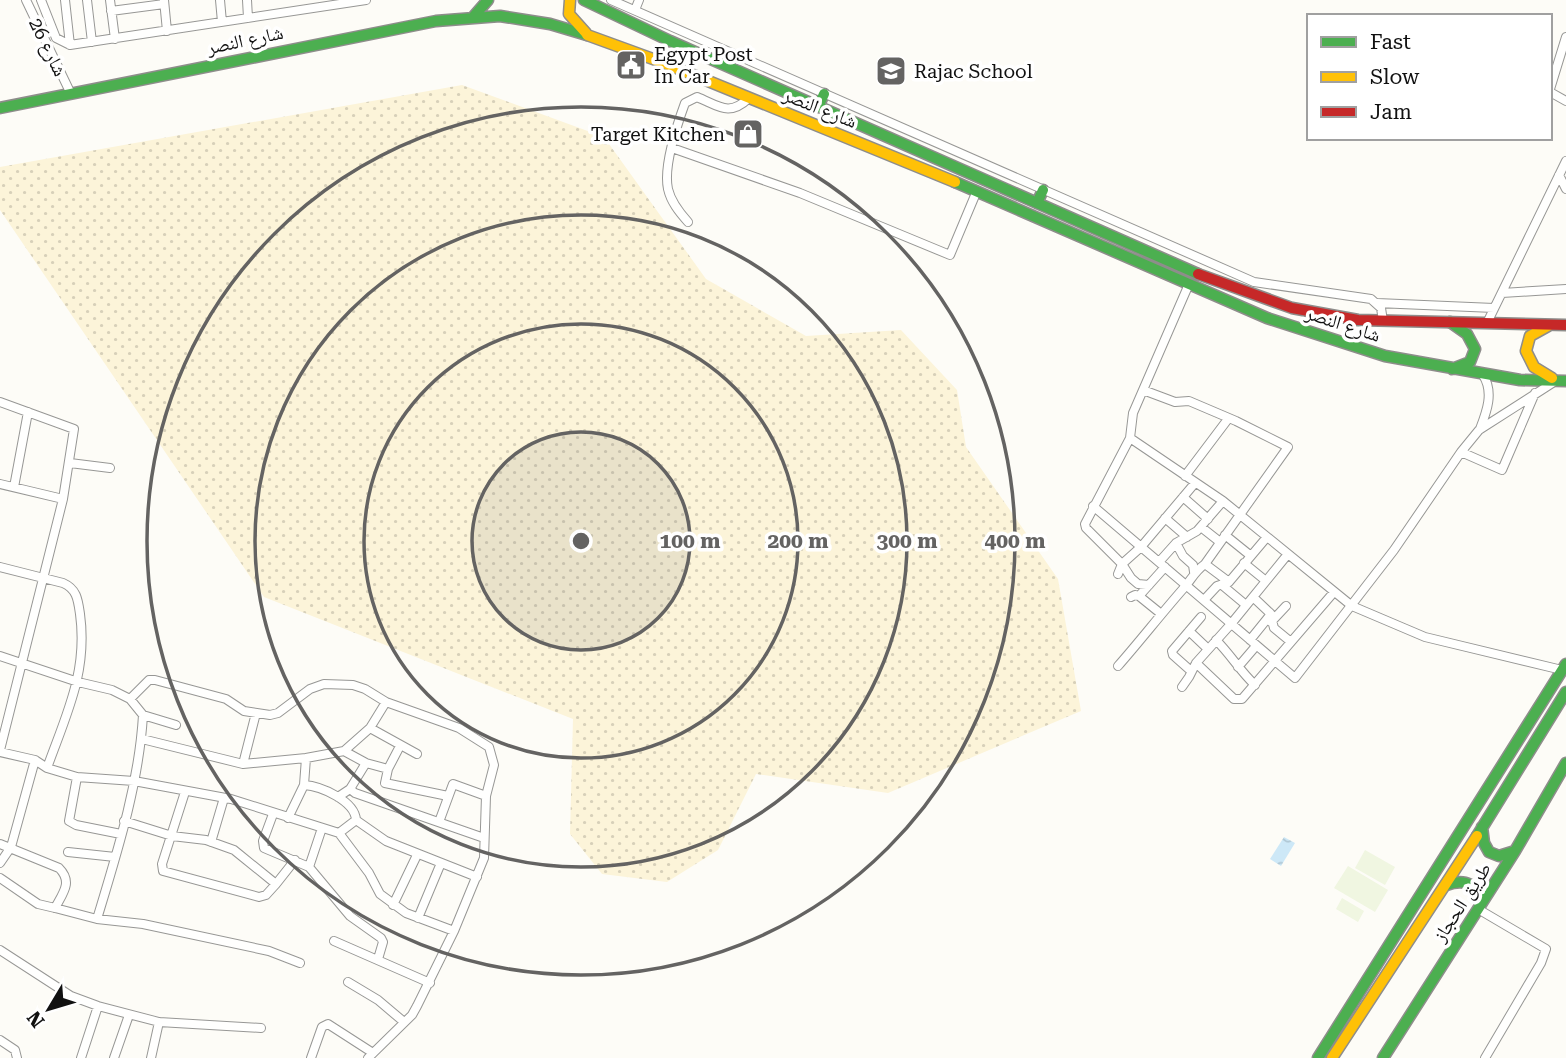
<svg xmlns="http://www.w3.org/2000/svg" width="1566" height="1058" viewBox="0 0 1566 1058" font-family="'Roboto Serif','Noto Naskh Arabic',serif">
<defs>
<pattern id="sand-dots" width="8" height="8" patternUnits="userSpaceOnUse" patternTransform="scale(1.75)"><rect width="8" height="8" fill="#fcf4d9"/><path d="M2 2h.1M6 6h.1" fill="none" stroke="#d7d0b9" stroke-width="1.8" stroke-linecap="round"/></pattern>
<pattern id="water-ripples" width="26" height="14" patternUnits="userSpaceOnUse" patternTransform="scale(1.75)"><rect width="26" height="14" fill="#cde8f7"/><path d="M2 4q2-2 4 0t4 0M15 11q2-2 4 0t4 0" fill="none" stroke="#afc6d3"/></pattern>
</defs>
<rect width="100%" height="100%" fill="#fdfcf7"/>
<path fill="url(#sand-dots)" d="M462,85L604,137L706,279L806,336L901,330L957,390L966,447L1058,579L1081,711L888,793L756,774L718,850L667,882L602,874L570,834L573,719L264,597L0,210V167Z"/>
<path fill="#f0f6e1" d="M1365,850L1395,867L1385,885L1355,868Z
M1348,866L1388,890L1375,912L1334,888Z
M1342,898L1364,911L1358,922L1336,909Z"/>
<path fill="url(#water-ripples)" d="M1284,837L1295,843L1281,866L1270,859Z"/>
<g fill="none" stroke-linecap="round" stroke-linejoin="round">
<g stroke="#979795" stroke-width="10">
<path id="street" d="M26,0L71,94
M41,0L56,38L70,45L366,0
M65,0L70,45
M87,0L92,42
M110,0L115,39
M164,0L167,31
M220,0L222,22
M247,0L248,18
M611,0L1254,282L1371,299L1381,308L1383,321
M635,10L639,0
M111,11L164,4
M1550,89L1566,37
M1550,92L1566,101
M672,148L800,193L950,255L976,193
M1559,175L1566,189
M688,222C679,212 671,202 668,189C663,166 677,125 685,103L697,97C719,106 729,117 749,98
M1502,293L1566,289
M1377,303L1494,308
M1487,323L1566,161
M0,402L74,429L63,499L0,750
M1480,429C1487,411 1494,392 1483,375
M1130,438L1223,501L1352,606L1425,637L1562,670
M1461,452L1502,470L1535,393
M70,463L110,468
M1185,476L1228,419
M0,484L63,499
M14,487L28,412
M1183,497L1208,519
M1093,506L1295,678L1394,550L1461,452L1479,430L1554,382
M1165,518L1187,537
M1201,527L1220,542
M1225,535L1251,556
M1176,543L1183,556L1193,565L1194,572
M1159,562L1176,543L1197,531L1223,501
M1244,563L1266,581
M1205,564L1229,582
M0,567L63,583C77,589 78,600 80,614C88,672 66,715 47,768
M1118,574L1122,564L1141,547L1195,483
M1149,585L1138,584L1131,578L1122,564L1086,528L1085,524L1130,438L1133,413L1189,284
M1222,585L1246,605
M1139,596L1160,613
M1131,597L1135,595L1139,596L1165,567
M1253,597L1270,613L1274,628L1291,642
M1204,600L1217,586L1229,582L1267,537
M1271,622L1286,606
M1189,631L1208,649
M1216,640C1231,655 1240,671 1255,685
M1250,640L1271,614
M0,656L78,682L112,690L130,699L143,715L176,725
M1196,663L1234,699H1242L1334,592
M1118,666C1140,641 1161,614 1183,589C1191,580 1195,571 1205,564L1288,447L1236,421L1189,401L1175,402L1143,390
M1238,667L1256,646
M1191,671L1173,655L1172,651L1201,617
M1182,687L1189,677L1196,663L1231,624L1288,554
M130,699L149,680H155L226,699L244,711L270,715L278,713L310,689L324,684L353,685L365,689L386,702L459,728L489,747L494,765L486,796L484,858L454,931L417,1006L412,1015L368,1058
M370,728L417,754
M142,739L243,764L306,758L304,785L288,818
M400,746L388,769L385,783L448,796
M344,751L370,728L386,702
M0,752L35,760L11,847L0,863
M306,758L344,751L366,763L388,769
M35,760L47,768L77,777L134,781L231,799L339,833
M243,764L256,713
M77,777L69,821L76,825L121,834
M304,785C321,786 355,801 356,820L339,833
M350,789L355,793L484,838
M185,792L162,864L163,871L259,897L266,895L276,884
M338,797L350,789L366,763
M273,814L263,841L264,848L309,867L350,916L381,938L383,942L378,959
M356,820L386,841L477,877
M124,821L172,836L206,840L234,850L276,884L295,860
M439,822L453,784L486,796
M339,833L369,873L380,894L406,913L454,931
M211,842L224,798
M0,844L59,868C73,882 63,893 55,908
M68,852L115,857
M309,867L322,828
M0,878L38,904L55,908L97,919L143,924L269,951L300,963
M393,905L417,855
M1478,909L1546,949L1541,963L1485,1058
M418,918L441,863
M97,919C117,853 139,784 143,715
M334,941L430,983
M0,950L71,996L98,1006L159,1022L261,1028
M348,982L378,1000L404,1022
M0,1040L15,1050L17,1058
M81,1058L98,1006
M114,1058L129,1015
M151,1058L159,1022
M311,1058L322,1027L328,1024L373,1053"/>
</g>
<g stroke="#8e8d8b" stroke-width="13">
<path id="fast" d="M584,0L670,41L1198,274
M474,16L488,0
M818,107L824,94
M0,108L436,21L500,16L550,24L587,35
M955,182L1267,318L1385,356L1520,380L1566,381
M1037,203L1043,190
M1450,322L1467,334L1475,349L1470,362L1452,369
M1482,827L1484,843L1489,852L1499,856L1515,851
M1477,836L1566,692
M1446,885C1466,878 1477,884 1480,905
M1318,1058L1566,664
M1383,1058L1515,851L1566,763"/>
</g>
<g stroke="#8e8d8b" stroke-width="13">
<path id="slow" d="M570,0L569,14L586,33
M587,35L664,63L955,182
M1548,326L1530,336L1526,351L1534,367L1552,378
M1332,1058L1477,836"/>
</g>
<g stroke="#8e8d8b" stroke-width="13">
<path id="jam" d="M1198,274L1292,308L1358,320L1566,325"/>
</g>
<use href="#street" stroke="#fffffe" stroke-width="8"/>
<use href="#fast" stroke="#4caf50" stroke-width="10"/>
<use href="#slow" stroke="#ffc107" stroke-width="10"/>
<use href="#jam" stroke="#c62828" stroke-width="10"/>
</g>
<circle cx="581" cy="541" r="109" fill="#646362" fill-opacity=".12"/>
<g fill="none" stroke="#646362" stroke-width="3.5">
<circle cx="581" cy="541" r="109"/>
<circle cx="581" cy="541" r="217"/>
<circle cx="581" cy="541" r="326"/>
<circle cx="581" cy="541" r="434"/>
</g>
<defs>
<g id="civic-square" transform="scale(1.575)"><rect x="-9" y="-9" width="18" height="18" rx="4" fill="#646362" stroke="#fff"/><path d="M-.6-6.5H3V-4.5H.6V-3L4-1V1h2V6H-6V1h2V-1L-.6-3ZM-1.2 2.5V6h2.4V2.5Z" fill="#fff"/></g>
<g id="school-square" transform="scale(1.575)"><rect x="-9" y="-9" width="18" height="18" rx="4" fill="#646362" stroke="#fff"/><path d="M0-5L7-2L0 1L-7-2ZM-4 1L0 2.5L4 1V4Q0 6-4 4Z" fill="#fff"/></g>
<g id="shop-square" transform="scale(1.575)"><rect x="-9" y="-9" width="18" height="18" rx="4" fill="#646362" stroke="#fff"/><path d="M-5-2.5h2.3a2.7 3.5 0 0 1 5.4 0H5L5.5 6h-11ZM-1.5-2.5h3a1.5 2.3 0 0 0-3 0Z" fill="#fff"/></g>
</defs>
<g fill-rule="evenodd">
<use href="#civic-square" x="631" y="65"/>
<use href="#school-square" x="891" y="71"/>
<use href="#shop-square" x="748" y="134"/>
</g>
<g text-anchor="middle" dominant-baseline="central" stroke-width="7" stroke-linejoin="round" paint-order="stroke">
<g font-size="19" fill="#111" stroke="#fff">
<text transform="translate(245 40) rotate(-12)">شارع النصر</text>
<text transform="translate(48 47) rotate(64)">شارع 26</text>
<text transform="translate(820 108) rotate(22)">شارع النصر</text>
<text transform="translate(1343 324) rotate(18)">شارع النصر</text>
<text transform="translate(1462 902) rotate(-57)">طريق الحجاز</text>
</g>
<g font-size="19" fill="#111" stroke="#fff" text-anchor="start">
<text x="654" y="54">Egypt Post<tspan x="654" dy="22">In Car</tspan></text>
<text x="914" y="71">Rajac School</text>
<text x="725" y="134" text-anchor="end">Target Kitchen</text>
</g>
</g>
<circle cx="581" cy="541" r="10" fill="#646362" stroke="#fff" stroke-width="3.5"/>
<g font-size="21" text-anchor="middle" font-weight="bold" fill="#646362" stroke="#fff" stroke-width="7" stroke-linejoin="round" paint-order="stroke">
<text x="690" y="548">100 m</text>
<text x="798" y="548">200 m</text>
<text x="907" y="548">300 m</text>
<text x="1015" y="548">400 m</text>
</g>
<rect x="1307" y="14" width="245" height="126" fill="#ffffff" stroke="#a0a0a0" stroke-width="2"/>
<rect x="1321" y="37" width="35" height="10" fill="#4caf50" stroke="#a0a0a0" stroke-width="2"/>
<text x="1370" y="49" font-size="21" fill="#111111">Fast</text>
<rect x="1321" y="72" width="35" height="10" fill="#ffc107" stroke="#a0a0a0" stroke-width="2"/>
<text x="1370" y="84" font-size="21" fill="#111111">Slow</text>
<rect x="1321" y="107" width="35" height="10" fill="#c62828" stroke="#a0a0a0" stroke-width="2"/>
<text x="1370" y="119" font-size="21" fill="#111111">Jam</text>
<g transform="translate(49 1009) rotate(232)" stroke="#ffffff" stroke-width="5" paint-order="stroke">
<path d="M0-5L12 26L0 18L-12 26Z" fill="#111111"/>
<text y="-10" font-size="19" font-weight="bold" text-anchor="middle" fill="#111111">N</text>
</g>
</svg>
